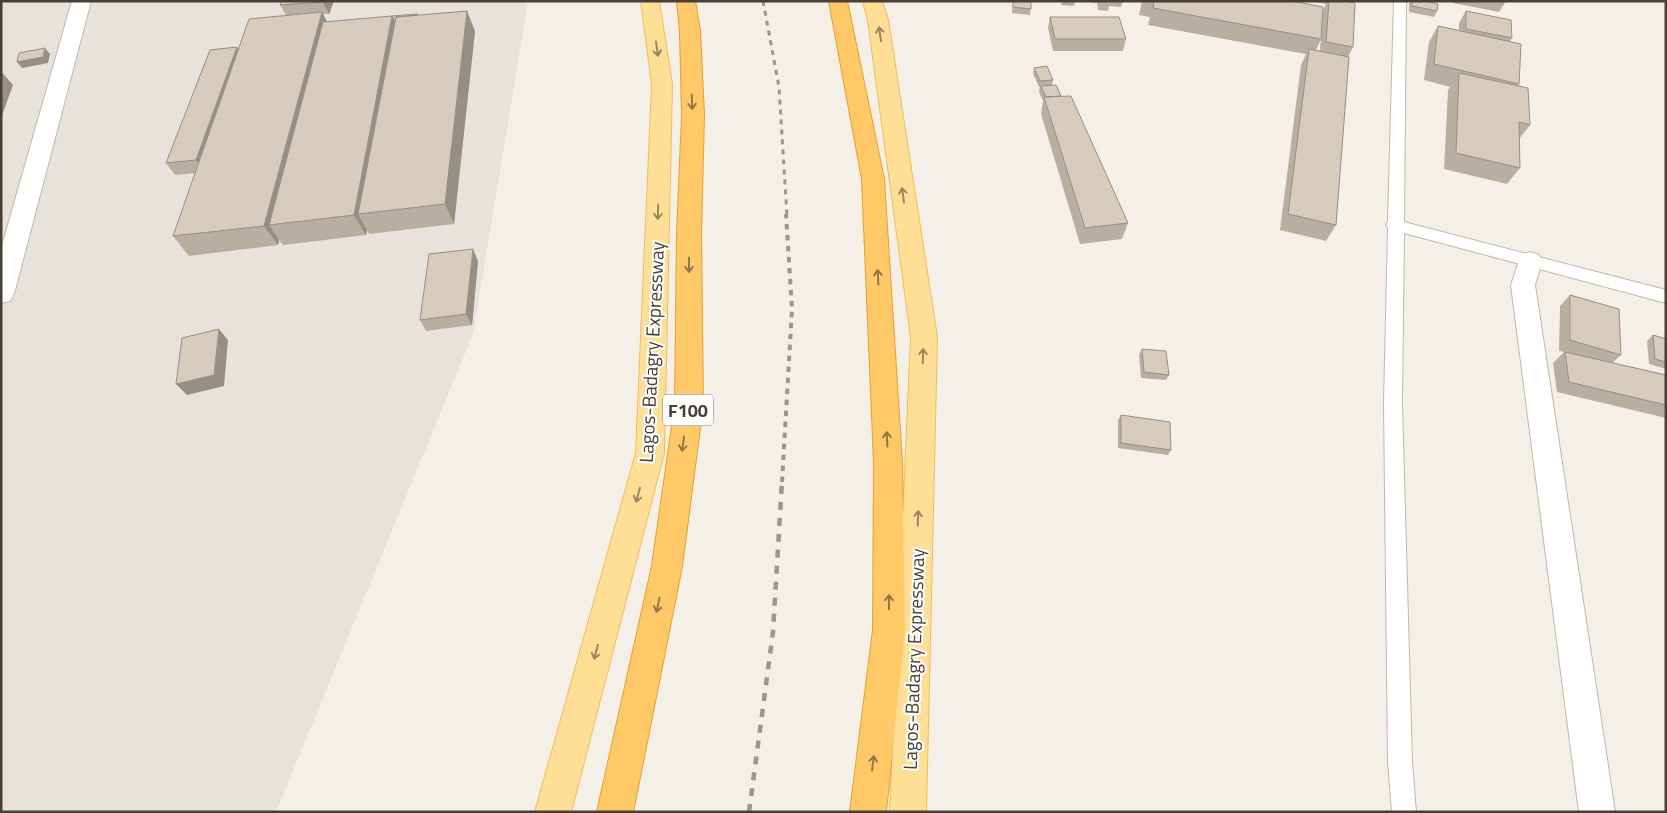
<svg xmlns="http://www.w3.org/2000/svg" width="1667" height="813" viewBox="0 0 1667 813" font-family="'Titillium Web',sans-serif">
<rect width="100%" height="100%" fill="#f5f0e7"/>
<path fill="#e7e2dc" d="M1,1H528L473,334L276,812H1Z"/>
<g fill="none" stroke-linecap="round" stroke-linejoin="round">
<g stroke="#c1b8a8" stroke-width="2">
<path id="lane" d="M1394,1H1406L1404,222L1666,290V303L1404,233L1402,403L1412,762L1416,812H1392L1388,762L1384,403L1388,228L1386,225L1388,221Z"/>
</g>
<g stroke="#c1b8a8" stroke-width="2">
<path id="street" d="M72,1H91L14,294L10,301L1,303V249Z
M1530,252L1539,255L1542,261L1535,285L1615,812H1579L1511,285L1521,255Z"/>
</g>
<g stroke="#eebe5c" stroke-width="2">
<path id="primary" d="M641,1H659L672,84L664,453L571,812H535L636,453L652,84Z
M863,1H882L888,20L937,337L926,812H890L911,337L868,20Z"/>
</g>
<g stroke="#eb9f2b" stroke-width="2">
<path id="highway" d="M677,1H695L700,31L704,115L701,234L703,405L682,566L633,812H597L652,566L675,405L677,234L682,115L680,31Z
M829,1H847L884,179L902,463L905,630L886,812H850L873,630L874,463L862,179Z"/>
</g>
<use href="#lane" fill="#fff" fill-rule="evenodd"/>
<use href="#street" fill="#fff" fill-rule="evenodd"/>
<use href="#primary" fill="#ffde96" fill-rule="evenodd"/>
<use href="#highway" fill="#ffc968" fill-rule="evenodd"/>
<path stroke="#979797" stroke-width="3" stroke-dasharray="5 5" stroke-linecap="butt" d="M763,1L779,87L787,216"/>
<path stroke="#979797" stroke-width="4" stroke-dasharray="5.5 5.5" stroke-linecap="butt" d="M782,482L792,309L786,214"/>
<path stroke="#979797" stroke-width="4.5" stroke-dasharray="8 8" stroke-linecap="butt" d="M749,812L773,632L782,481"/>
</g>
<path fill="#b9afa1" d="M282,1H334L329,14H323L327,22L418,14V15L475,31L454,224L369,234L367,230L366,235L283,245L279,240L278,245L189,256L173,236L196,173L175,175L166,163L238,50L286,15L280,5Z
M1013,1H1031L1030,15L1012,13Z
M1062,1H1075L1074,6L1061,5Z
M1080,1H1123L1121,7L1109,6L1108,11L1098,10L1097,3Z
M1142,1H1292L1321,39L1316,50L1320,51L1323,10L1326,4L1310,1H1345L1353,47L1348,57L1336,225L1326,241L1280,230L1301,65L1306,54L1148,25L1150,17L1139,15Z
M1411,1H1426L1437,11L1434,17L1409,12V4Z
M1453,1H1506L1499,12L1453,3Z
M1466,11L1512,38L1510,41L1519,84L1518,86L1530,125L1519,139L1520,168L1507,184L1444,169L1448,90L1450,87L1424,80L1429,42L1438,26L1459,30V23Z
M1050,17L1126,39L1123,51H1053L1048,28Z
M1034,68L1053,80L1052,85L1061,96L1128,223L1122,239L1080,244L1041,114L1043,101L1039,92L1040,87H1039L1033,74Z
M478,261L472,325L426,331L420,320Z
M1570,295L1621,355L1612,363L1666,375V418L1557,392L1553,363L1564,352L1559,351L1560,306Z
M1653,335L1666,339V369L1649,364L1647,341Z
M1142,349L1169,375L1166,380L1141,378L1139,354Z
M1121,415L1171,450L1168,455L1118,448V420Z"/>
<path fill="#968f83" d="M324,1H334L329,14L323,2Z
M467,11L475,31L454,224L445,204Z
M322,12L332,32L269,225L279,240L278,245L264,226Z
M392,16L401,36L358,214L367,230L366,235L354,215Z
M237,47L244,59L204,172L196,160Z
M45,48L50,54L48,63L22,68L17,62Z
M1,71L13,85L1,118Z
M473,249L478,261L472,325L466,314Z
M219,329L228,340L224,386L187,395L176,384Z"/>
<path fill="#d7ccbb" stroke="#968f83" d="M282,1H324L323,2L280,5Z
M1013,1H1031V9L1013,7Z
M1154,1H1292L1323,7L1321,39L1153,8Z
M1329,1H1345L1355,3L1353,47L1326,42Z
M1412,1H1426L1438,4L1437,11L1412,6Z
M467,11L445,204L358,214L396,17Z
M1466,11L1511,20L1512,38L1466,29Z
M322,12L264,226L173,236L249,19Z
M418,14L417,15L396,17L395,22L392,16Z
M392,16L354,215L269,225L323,22Z
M1050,17H1119L1126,39H1055Z
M1438,26L1521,44L1519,84L1434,64Z
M237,47L196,160L166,163L210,50Z
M45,48L43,57L17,62L19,53Z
M1309,49L1349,57L1336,225L1288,214Z
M1047,66L1053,80L1040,81L1034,68Z
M1459,73L1528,88L1530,125L1519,122L1520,168L1456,153Z
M1056,85L1061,96L1046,97L1041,86Z
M1071,96L1128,223L1085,228L1044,97Z
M473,249L466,314L420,320L429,254Z
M1570,295L1619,309L1621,355L1570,340Z
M219,329L214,375L176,384L182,338Z
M1653,335L1666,339V362L1655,359Z
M1142,349L1166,351L1169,375L1144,372Z
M1565,352L1666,375V405L1569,382Z
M1121,415L1170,422L1171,450L1121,443Z"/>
<defs><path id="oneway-shaft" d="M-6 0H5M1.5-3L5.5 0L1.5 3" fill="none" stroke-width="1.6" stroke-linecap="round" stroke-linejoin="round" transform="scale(1.25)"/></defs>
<g stroke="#9a8761">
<use href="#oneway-shaft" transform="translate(880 34) rotate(-98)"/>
<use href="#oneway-shaft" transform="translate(657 49) rotate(82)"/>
<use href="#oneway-shaft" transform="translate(903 195) rotate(-98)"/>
<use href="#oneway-shaft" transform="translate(658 212) rotate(92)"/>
<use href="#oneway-shaft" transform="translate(923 356) rotate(-88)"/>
<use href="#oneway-shaft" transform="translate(638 495) rotate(105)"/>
<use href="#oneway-shaft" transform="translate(918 518) rotate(-88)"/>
<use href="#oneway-shaft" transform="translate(596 652) rotate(105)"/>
</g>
<g stroke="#917749">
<use href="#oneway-shaft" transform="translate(692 102) rotate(88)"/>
<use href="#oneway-shaft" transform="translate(689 265) rotate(90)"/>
<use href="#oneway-shaft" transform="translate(878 277) rotate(-93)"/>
<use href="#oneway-shaft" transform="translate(887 439) rotate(-93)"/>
<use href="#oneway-shaft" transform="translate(683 444) rotate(98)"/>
<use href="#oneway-shaft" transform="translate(889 602) rotate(-90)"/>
<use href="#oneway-shaft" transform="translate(658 605) rotate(102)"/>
<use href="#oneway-shaft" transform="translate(873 763) rotate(-83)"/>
</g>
<g text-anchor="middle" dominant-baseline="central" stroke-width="4" stroke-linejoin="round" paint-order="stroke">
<rect fill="#fff" stroke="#7f7972" stroke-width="1" x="663" y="394.5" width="50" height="31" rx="4"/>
<g font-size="18" font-weight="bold" fill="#484035">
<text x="688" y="410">F100</text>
</g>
<g font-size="19" fill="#484035" stroke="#fff">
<text transform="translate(651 352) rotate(-87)">Lagos-Badagry Expressway</text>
<text transform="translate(913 659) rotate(-88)">Lagos-Badagry Expressway</text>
</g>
</g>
<rect width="1667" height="813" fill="none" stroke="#484035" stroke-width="5"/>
</svg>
